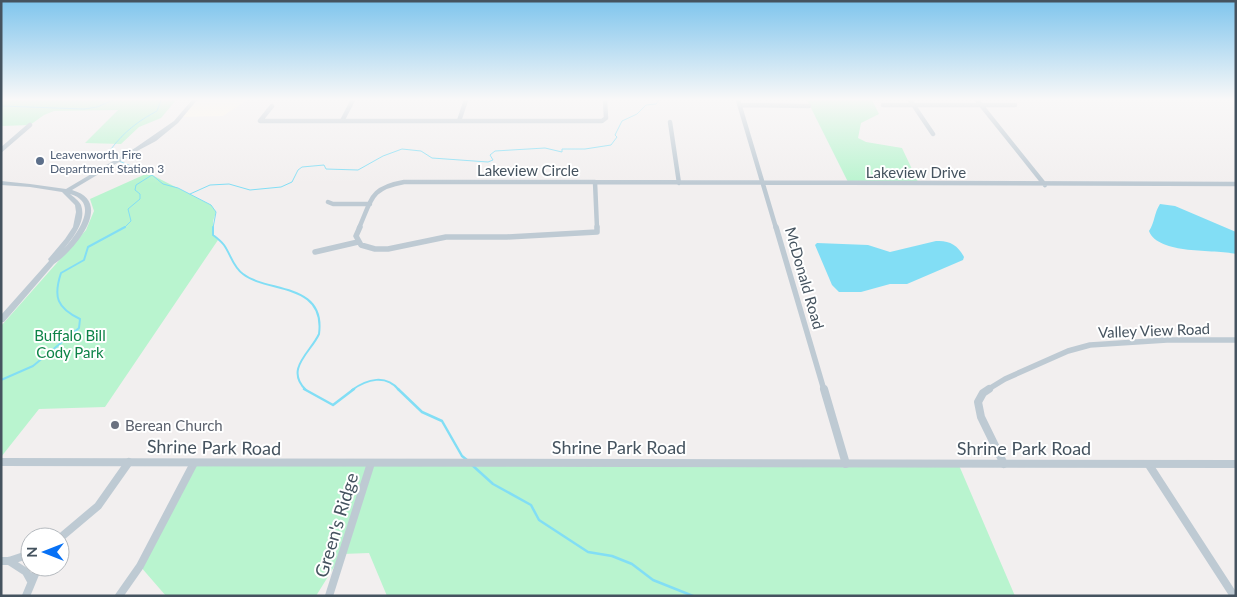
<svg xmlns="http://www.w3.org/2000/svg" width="1237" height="597" viewBox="0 0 1237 597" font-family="Lato,sans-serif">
<rect width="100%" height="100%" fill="#f2efef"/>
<path fill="#fef7e7" d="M195,100H247L223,116L178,117Z"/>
<path fill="#b9f4cf" d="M1,100H176L161,118L139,127L121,144L85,143L118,110L54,111L44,115L30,125L1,126Z
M807,100H872L879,114L861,123L858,138L866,142L902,148L919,184H849Z
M148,173L211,205L216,212L213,221V235L218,240L105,407L39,409L1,457V326L86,230L94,211L90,199Z
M194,463H958L1015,596H387L369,553L342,554L316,596H166L140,566Z"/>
<path fill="#82def5" d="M1160,204L1175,206L1236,232V254C1215,249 1158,255 1149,231C1155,222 1154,213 1160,204Z
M936,241C949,240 958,245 964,257L963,260L907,284H890L861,292H839L832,285L815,245L817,243L868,245L890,252Z"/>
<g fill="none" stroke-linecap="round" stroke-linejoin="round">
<path stroke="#82def5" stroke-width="1" d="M161,100L157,111C138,121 124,132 111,149L112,158L152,175L163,184L178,188L211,205L216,212L213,228
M1,106L84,109L97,107L113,100
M190,194L210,185L229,184L250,190L281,187L292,182L298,170L302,167L324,165L326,169L358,170L383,156L402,149L421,151L432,158L488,162L493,160L490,155L495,151L545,148L562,152V149H585L611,145L617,137L615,135L622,121L637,114L646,105L656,104L659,100
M124,228L131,221L128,209L140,199V194L135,190L136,185L152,175"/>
<path stroke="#82def5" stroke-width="2" d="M213,227V235C217,238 221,241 224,245C231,255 233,267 243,274C267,293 326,282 319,334C311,352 284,369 306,390
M1,380L33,366L79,328L80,319C57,308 53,297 61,273L84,260L88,247L125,227
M352,390C367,379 386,374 399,390"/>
<path stroke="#82def5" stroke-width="2.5" d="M304,389L333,405L354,389
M398,389L422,412L442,421L462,456L467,460
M472,465L493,484L531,505L539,520L588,552L612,556L632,564L653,580L693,596"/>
<path stroke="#becad3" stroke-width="4.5" d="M738,100L776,228
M910,100L933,134
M977,100L1045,185
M740,105L809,106
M883,105H1015
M272,106L260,121H602L606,118L605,100
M342,121L353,100
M459,121L466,100
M670,122L679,183
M1,150L30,125
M595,182L1236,184
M595,182L597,228
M328,202L333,204H370
M359,228C372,199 370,188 404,182H595"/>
<path stroke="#becad3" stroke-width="5.5" d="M360,227L356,236L361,245L375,249H388L446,237H507L597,232V227
M776,227L824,390
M315,252L358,242
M987,390L1005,379L1068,351L1090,345L1167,340H1236"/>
<path stroke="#becad3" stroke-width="8" d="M824,389L846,464
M989,389L983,393L978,402L981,417L1004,464
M1149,465L1234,596
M60,538L98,506L129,462
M1,561H9L30,554
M9,561L26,572L31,581
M26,596L38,567
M119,596L140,566L194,463
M329,596L371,463"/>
<path fill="#becad3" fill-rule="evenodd" d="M192,100H197L178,123L156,141L139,150L72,190C115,202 75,250 54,264L4,322H1V315L49,261L48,259L49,258L65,239L73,227L76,212L75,205L62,192L30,187L1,185V181L30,184L66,189L135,148L174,121ZM70,194C102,203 75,237 62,251C72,239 87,222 81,205C79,201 74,197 70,194Z
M1,458L1236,460V468L1,466Z"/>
</g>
<linearGradient id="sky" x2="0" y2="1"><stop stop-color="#7fc5ed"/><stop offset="0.54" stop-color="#f9f8f8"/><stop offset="1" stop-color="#f9f8f8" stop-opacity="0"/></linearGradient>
<rect width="1237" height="184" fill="url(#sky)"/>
<circle fill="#5c6f8a" stroke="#fff" stroke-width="2" cx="40" cy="161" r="5"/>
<circle fill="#6b7280" stroke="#fff" stroke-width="2" cx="115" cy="425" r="5"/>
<g text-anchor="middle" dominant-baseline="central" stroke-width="4" stroke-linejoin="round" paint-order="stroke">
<g font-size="12" fill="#4e5e75" stroke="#fff" text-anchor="start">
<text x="50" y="154">Leavenworth Fire<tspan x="50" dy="14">Department Station 3</tspan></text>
</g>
<g font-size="15" fill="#45535f" stroke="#fff">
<text x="528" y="170">Lakeview Circle</text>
<text x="916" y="172">Lakeview Drive</text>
<text transform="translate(805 278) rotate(74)">McDonald Road</text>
<text transform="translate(1154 330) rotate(-2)">Valley View Road</text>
</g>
<g font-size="15" fill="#0d8347" stroke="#fff">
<text x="70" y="335">Buffalo Bill<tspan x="70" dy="17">Cody Park</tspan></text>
</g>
<g font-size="15" fill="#5b616d" stroke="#fff" text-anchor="start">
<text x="125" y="425">Berean Church</text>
</g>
<g font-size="18" fill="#45535f" stroke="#fff">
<text transform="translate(214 447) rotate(1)">Shrine Park Road</text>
<text x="619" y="447">Shrine Park Road</text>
<text x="1024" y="448">Shrine Park Road</text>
<text transform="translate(336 525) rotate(-73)">Green's Ridge</text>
</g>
</g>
<rect width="1237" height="597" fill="none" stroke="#45535f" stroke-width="5"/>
<g transform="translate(45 552) rotate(270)"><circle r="24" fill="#ffffff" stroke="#b5babf"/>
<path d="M0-4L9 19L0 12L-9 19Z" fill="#0771f5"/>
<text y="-8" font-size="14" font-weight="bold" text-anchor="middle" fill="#45535f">N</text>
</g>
</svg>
